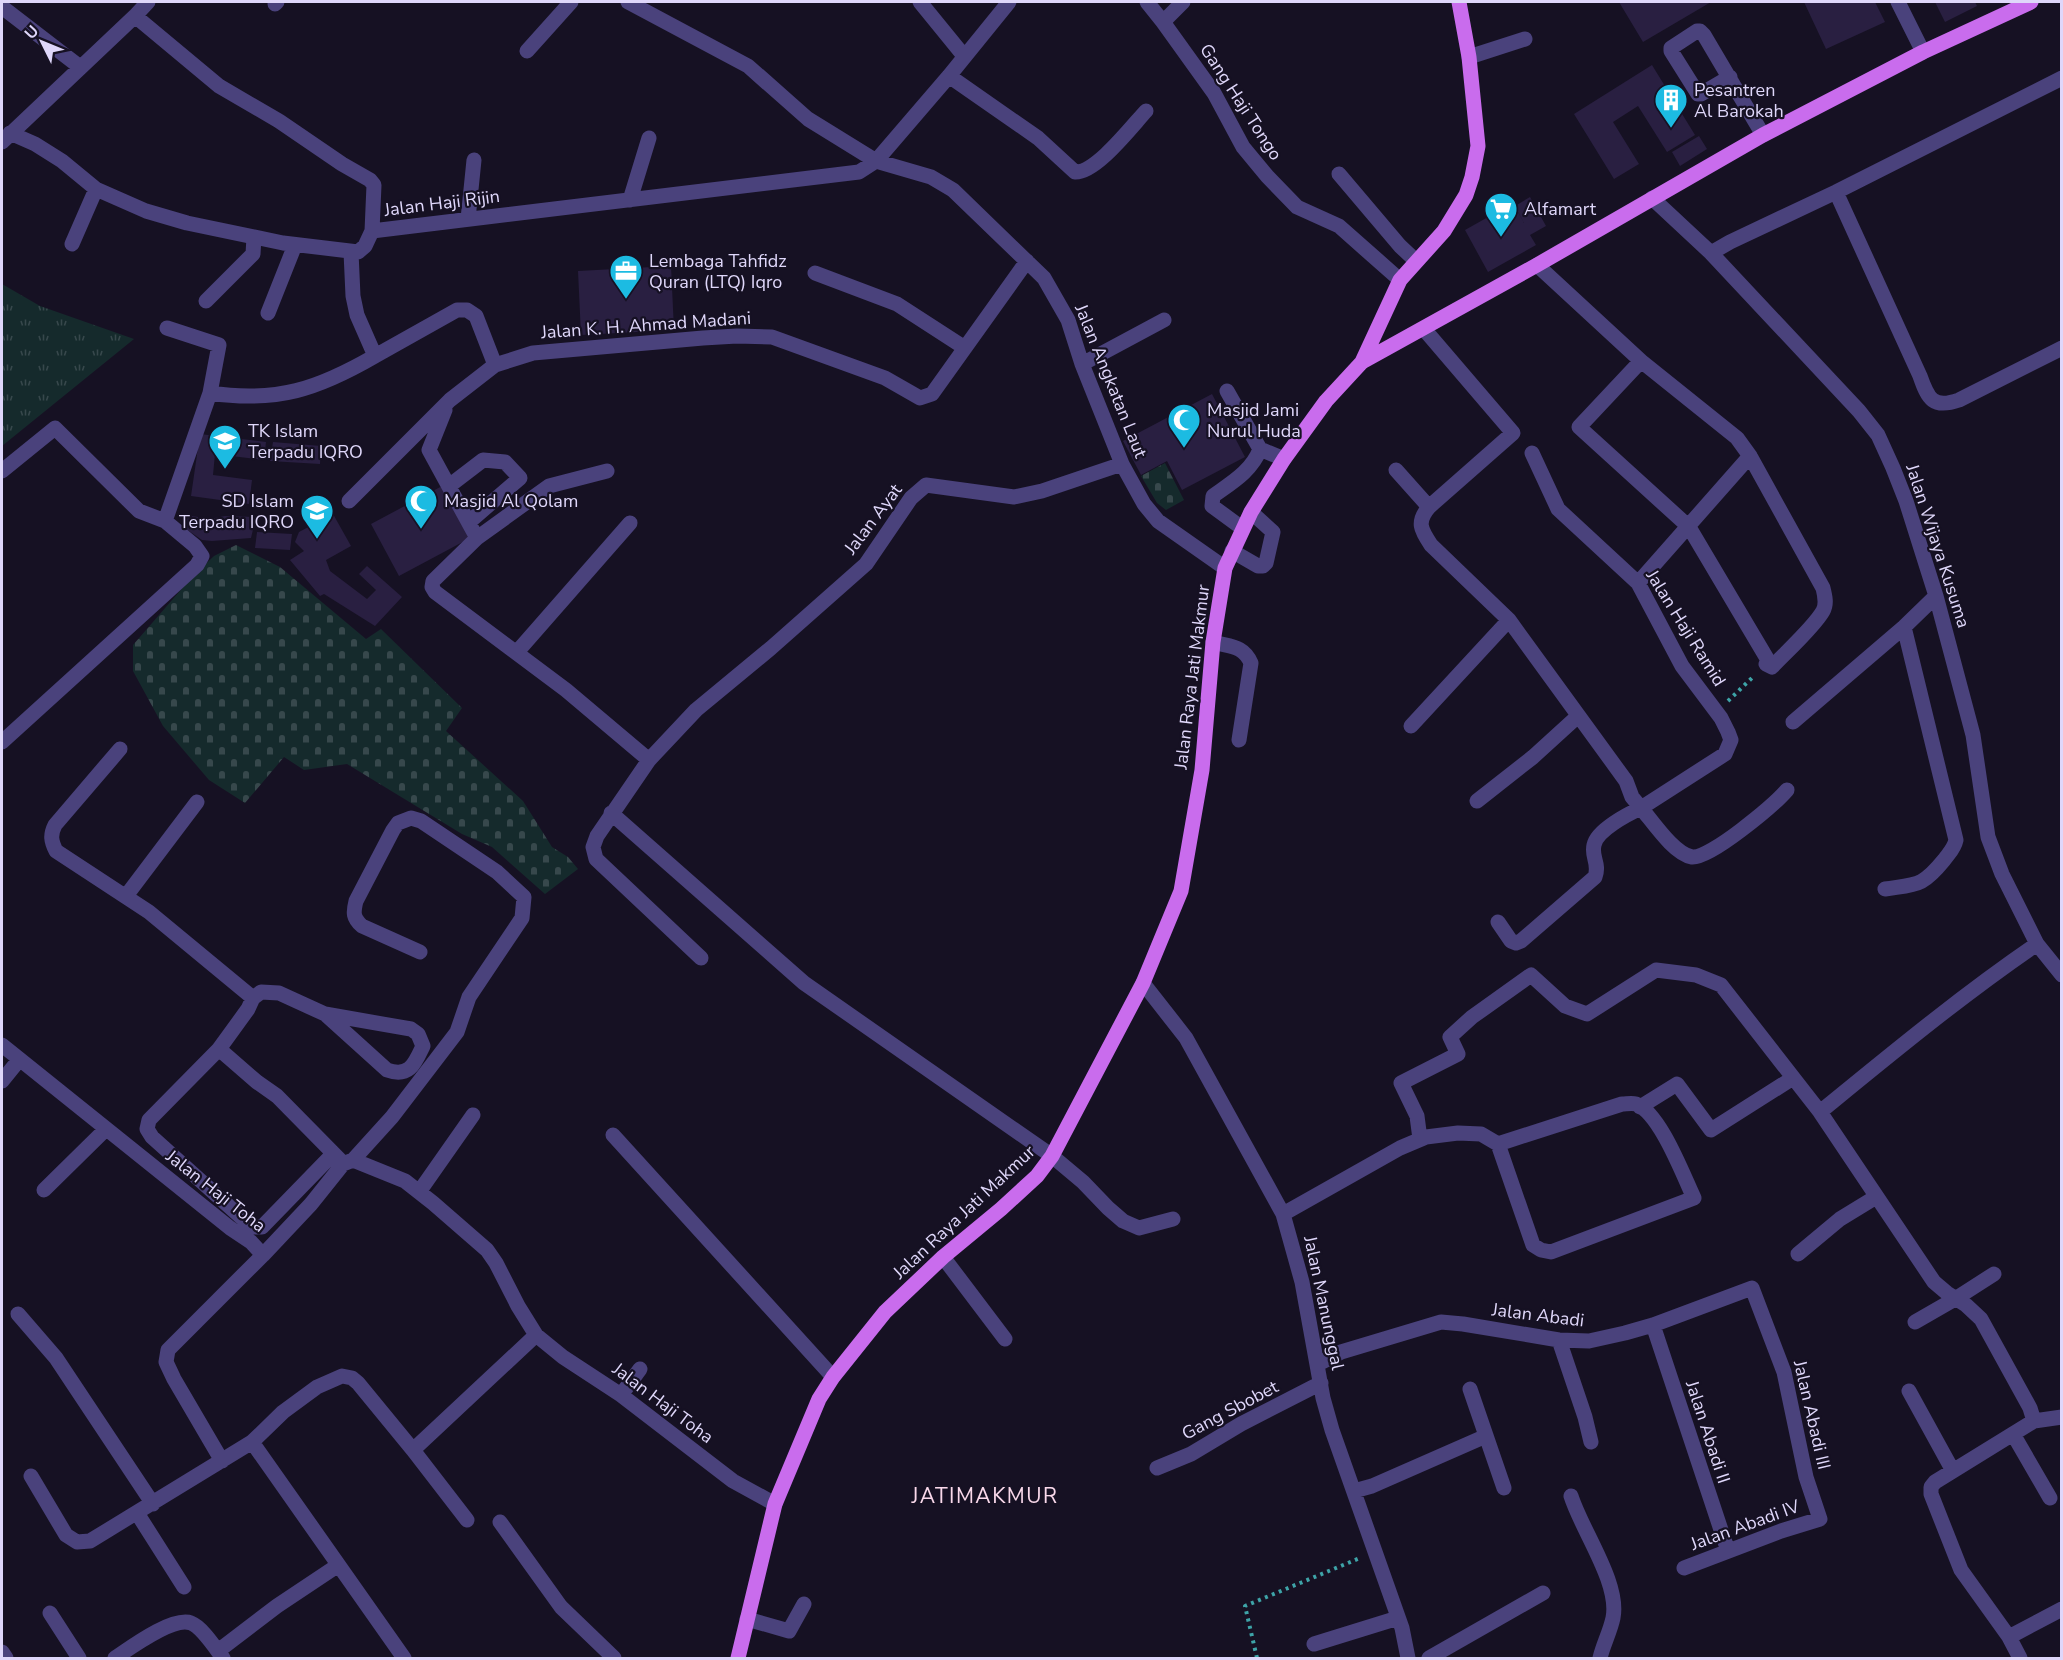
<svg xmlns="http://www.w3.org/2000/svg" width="2063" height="1660" viewBox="0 0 2063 1660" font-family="'Nunito Sans',sans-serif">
<defs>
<pattern id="grass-tufts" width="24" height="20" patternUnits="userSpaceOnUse" patternTransform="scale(1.5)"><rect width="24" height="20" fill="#152a2c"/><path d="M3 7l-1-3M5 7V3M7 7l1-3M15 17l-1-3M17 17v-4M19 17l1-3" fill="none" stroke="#37484c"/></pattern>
<pattern id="cemetery-stones" width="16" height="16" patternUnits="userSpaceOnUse" patternTransform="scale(1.5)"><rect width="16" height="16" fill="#152a2c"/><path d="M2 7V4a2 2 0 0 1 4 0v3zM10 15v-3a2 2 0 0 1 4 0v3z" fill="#37484c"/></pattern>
</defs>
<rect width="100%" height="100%" fill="#161123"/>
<path fill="url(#grass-tufts)" d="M2,284L40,306L134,339L2,446Z"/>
<path fill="url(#cemetery-stones)" d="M1165,463L1184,500L1166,510L1157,503L1141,476Z
M236,545L280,567L366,639L381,629L462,708L446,731L523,801L552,847L568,857L578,869L545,894L492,847L462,834L347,764L304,770L284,757L245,803L209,780L163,726L133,671V645L192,577L214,556Z"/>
<path fill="#291f41" d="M1619,2H1711L1643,42Z
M1804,2H1875L1885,22L1826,49Z
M1935,2H1975L1977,6L1945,22Z
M1652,65L1695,135L1667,152L1638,106L1613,122L1639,164L1614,179L1574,114Z
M1699,136L1707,149L1680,166L1672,152Z
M1530,197L1546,226L1530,235L1536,245L1488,272L1465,230L1513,203L1524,223L1515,206Z
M671,266L674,330L581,335L578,271Z
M1212,394L1245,457L1182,490L1167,461L1141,475L1123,441Z
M200,434L266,442L264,460L215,454L213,475L252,480L249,504L191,496Z
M273,442L321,446L320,464L270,461Z
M444,485L472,537L399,576L371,524Z
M333,514L351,546L326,560L330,571L367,599L376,590L359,574L367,566L402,597L375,626L324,594L320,596L290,560L304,551L295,542L299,532Z
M187,515L209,519L225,516L256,517L251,538L212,541L202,540L186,529Z
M257,532L292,534L290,550L255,548Z"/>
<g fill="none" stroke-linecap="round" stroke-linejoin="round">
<path stroke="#3ea4a8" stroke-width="4" stroke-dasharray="3 4.5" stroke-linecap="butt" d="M1728,701L1755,675
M1257,1658L1245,1606L1360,1558"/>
<path stroke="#4a427c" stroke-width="15" d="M628,2L748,66L808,119L876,161L931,177L953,190L1044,278L1068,320L1082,364L1122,464L1144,504L1158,521L1225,568
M920,2L964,56
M1147,2L1163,22
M1183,2L1163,22L1214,93L1243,147L1267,176L1297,207L1339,226L1400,280
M1898,2L1923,52
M275,4L277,2
M2,7L80,67
M135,16L219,86L279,121L342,164L370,180L374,185L372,231
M527,51L571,2
M1469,57L1525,39
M949,76L1038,138L1075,172C1096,173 1132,126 1146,111
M1730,77L1701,94H1698L1671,51V48L1697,31H1700L1704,35L1763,135
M10,133L35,144L62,161L96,189L146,211L187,223L283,243L358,252L365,246L372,231L859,172L876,161L949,76L1009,2
M2,142L135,16L148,2
M1339,174L1400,246L1416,261
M1836,192L1920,376C1928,399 1933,409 1959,400L2062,348
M1652,198L1711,253L1859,411L1878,435L1893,468L1906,501L1936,596L1973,735L1988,837L2002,874L2037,944L2062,975
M630,200L649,138
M468,219L474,160
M72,244L96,189
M351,252L353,296L357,315L375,356L457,310H467L476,316L495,365
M1711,253L1730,242L1836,192L2062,78
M1537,265L1641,361L1737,438L1750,456L1823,588C1825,596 1827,604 1823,611C1814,627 1785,653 1772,667L1766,664
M815,273L897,304L965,348
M206,301L253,254L254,237
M268,313L295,245
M1424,329L1513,433L1429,507C1416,522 1421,530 1431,545L1509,620L1626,781L1632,797L1641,808C1628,814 1597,830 1594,845C1591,858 1600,863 1595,877L1521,941L1516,943L1511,941L1498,922
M1641,361L1579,427L1689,527L1772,667
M1082,364L1164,320
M1227,391L1260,449C1252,471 1231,483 1213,496L1212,506L1242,528
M210,393C277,403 318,389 375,356
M445,410L429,450L477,538
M1260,449L1284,459
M1532,453L1558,509L1638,583L1682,666L1721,718L1728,732L1731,740L1725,754L1641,808C1653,822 1674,854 1692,857C1710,859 1774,805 1787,790
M1396,470L1429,507
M2,471L55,428L139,511L165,521
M607,471L549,486L477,538L433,581L432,587L435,592L566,690L649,760
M449,486L483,460L505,462L520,478L469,522
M349,501L450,400L495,365L533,353L703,338L737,336L772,337L885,378L920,398L932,394L1027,261
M1232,551L1258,566H1263L1266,563L1273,532L1251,512
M1638,583L1750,456
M1213,642C1230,647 1243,645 1251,663L1239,740
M517,652L630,523
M1793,722L1904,627L1936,596
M1411,726L1509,620
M2,742L197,565L202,556L195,546L165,521L210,393L219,345L167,328
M120,749L55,825C50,835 51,841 56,851L149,912L253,998
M1477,801L1533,757L1578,716
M611,813L804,983L1052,1156L1083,1182L1108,1208L1123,1221L1139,1228L1173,1219
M1885,889C1917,884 1922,887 1944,860C1949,853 1954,849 1956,840L1904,627
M126,896L197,802
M701,958L596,859L593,847L597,836L649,760L696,710L771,648L866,564L911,498L926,485L1014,497L1042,491L1122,464
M1143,983L1186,1038L1283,1214L1302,1282L1323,1398L1332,1430L1402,1628L1408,1658
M325,1014L387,1070C410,1078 415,1063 423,1046L418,1034L411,1029L325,1014L279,993L261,992L253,998L248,1009L219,1049L149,1120L147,1129L152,1137L252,1227H262L333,1154
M2,1045L230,1228L251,1242L263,1255L311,1204L343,1164L353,1160L405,1181L433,1203L487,1250L496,1263L518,1306L536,1335L563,1357L621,1395L733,1481L775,1504
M219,1049L257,1082L277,1096L341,1161
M2,1081L19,1060
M1640,1107L1677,1084L1711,1130L1793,1078
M1820,1112C1891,1054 1961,996 2037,944
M613,1135L833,1377
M1420,1139L1417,1116L1401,1083L1458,1054L1450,1037L1472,1017L1531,975L1565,1006L1587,1014L1656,970L1696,975L1721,985L1820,1112L1934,1282L1947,1293L1966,1305L1981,1319L2030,1408L2034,1421L1935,1482L1931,1487V1494L1961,1570L2009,1637L2020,1658
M353,1160L392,1117L457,1032L469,997L522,918L524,897L497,872L421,821L411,818L398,823L393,830L356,901C353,913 353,918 362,926L420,952
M44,1190L106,1129
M419,1192L473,1115
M1283,1214L1400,1148L1426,1137L1458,1133L1481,1134L1498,1144L1622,1104C1626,1104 1632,1103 1636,1104C1660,1113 1683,1175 1694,1198L1551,1252L1541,1250L1533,1245L1498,1144
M1798,1254L1840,1219L1876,1197
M943,1257L1005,1339
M18,1314L56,1358L153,1504
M1915,1322L1955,1299L1994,1274
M1653,1325L1728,1551
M1559,1340L1585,1417L1591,1442
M1318,1364L1341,1352L1441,1322L1463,1324L1559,1340L1589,1341L1625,1333L1653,1325L1752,1288L1784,1372L1806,1477L1820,1519L1781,1531L1684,1568
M1470,1389L1504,1488
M1909,1391L1953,1471
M621,1395L640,1369
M2034,1421L2062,1417
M2013,1434L2050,1498
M252,1442L404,1658
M413,1450L467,1520
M222,1461L174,1379L166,1362L168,1350L263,1255
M1157,1468L1191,1454L1241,1424L1321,1383
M31,1476L66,1535L77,1542L90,1541L252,1442L283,1412L317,1387L342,1376L352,1378L358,1383L413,1450L536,1335
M1354,1491L1372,1486L1486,1436
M1571,1496C1582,1531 1620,1583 1613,1618C1610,1632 1603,1645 1600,1658
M137,1513L184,1587
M500,1522L561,1607L614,1658
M50,1613L79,1658
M747,1619L789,1631L804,1604
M2009,1637L2062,1609
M1314,1644L1398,1618
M218,1651L277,1606L337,1566
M2,1652L6,1658
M115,1658C130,1648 173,1616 191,1623C202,1627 216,1649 223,1658
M1429,1658L1543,1593"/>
<path stroke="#c96ced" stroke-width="15" d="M1362,362L1400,280L1444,231L1466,195L1472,177L1478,146L1469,57L1459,2
M738,1658L775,1504L819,1399L833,1377L885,1312L943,1257L1001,1209L1037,1176L1052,1156L1143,983L1181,891L1202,770L1213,642L1225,568L1251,512L1284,459L1326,401L1362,362L1537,265L1763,135L1923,52L2031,2"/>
</g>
<defs>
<g id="building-pin" transform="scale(1.725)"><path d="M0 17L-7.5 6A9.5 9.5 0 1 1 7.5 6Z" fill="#1cbbe2" stroke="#161123"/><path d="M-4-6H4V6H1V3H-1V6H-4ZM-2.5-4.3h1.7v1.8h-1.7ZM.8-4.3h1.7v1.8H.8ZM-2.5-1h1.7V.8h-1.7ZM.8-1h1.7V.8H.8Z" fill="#fff"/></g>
<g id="supermarket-pin" transform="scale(1.725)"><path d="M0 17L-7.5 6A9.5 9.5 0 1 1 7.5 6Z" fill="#1cbbe2" stroke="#161123"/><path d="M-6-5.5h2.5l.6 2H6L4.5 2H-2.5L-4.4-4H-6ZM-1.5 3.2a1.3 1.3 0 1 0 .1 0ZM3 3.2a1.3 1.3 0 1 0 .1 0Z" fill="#fff"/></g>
<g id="office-pin" transform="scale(1.725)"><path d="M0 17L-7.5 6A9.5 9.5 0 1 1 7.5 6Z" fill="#1cbbe2" stroke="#161123"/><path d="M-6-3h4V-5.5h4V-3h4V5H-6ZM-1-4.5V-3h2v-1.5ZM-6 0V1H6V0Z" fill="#fff"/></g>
<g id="mosque-pin" transform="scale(1.725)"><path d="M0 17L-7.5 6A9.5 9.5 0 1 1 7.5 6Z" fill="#1cbbe2" stroke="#161123"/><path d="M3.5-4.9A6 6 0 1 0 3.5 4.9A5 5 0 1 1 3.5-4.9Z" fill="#fff"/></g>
<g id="school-pin" transform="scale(1.725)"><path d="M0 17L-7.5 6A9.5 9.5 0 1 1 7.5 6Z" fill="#1cbbe2" stroke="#161123"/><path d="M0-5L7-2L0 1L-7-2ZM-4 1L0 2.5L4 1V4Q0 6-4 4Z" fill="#fff"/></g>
</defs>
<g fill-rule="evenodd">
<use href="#building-pin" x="1671" y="100"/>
<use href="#supermarket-pin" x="1501" y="209"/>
<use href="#office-pin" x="626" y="271"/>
<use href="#mosque-pin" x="1184" y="420"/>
<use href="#school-pin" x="225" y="441"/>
<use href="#mosque-pin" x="421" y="501"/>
<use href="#school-pin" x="317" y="511"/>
</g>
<g text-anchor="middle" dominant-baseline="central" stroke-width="4.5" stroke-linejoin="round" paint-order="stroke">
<g font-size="18" fill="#dfd7fa" stroke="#161123" text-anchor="start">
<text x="1694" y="90">Pesantren<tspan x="1694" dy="21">Al Barokah</tspan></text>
<text x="1524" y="209">Alfamart</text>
<text x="649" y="261">Lembaga Tahfidz<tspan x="649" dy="21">Quran (LTQ) Iqro</tspan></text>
<text x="1207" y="410">Masjid Jami<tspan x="1207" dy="21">Nurul Huda</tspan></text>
<text x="248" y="431">TK Islam<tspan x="248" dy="21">Terpadu IQRO</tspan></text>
<text x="294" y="501" text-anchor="end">SD Islam<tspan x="294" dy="21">Terpadu IQRO</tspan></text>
<text x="444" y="501">Masjid Al Qolam</text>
</g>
<g font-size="18" fill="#dfd7fa" stroke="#161123">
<text transform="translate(1241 102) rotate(57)">Gang Haji Tongo</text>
<text transform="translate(442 203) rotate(-7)">Jalan Haji Rijin</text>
<text transform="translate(646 325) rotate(-4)">Jalan K. H. Ahmad Madani</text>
<text transform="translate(1111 381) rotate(68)">Jalan Angkatan Laut</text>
<text transform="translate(873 519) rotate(-53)">Jalan Ayat</text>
<text transform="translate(1938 546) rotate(72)">Jalan Wijaya Kusuma</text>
<text transform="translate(1686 628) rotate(58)">Jalan Haji Ramid</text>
<text transform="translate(1192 677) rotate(-83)">Jalan Raya Jati Makmur</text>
<text transform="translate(216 1191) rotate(38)">Jalan Haji Toha</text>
<text transform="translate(964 1212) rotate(-43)">Jalan Raya Jati Makmur</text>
<text transform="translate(1324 1303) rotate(78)">Jalan Manunggal</text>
<text transform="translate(1538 1315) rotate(7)">Jalan Abadi</text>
<text transform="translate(663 1403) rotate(37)">Jalan Haji Toha</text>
<text transform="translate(1230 1410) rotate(-28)">Gang Sbobet</text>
<text transform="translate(1812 1415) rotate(77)">Jalan Abadi III</text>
<text transform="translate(1708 1432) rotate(72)">Jalan Abadi II</text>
<text transform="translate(1745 1525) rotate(-20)">Jalan Abadi IV</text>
</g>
<g font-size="21" letter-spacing="1.5" fill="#fad9eb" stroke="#161123">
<text x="985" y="1496">JATIMAKMUR</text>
</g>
</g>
<rect width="2063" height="1660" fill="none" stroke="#dfd7fa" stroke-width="6"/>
<g transform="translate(42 42) rotate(313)" stroke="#161123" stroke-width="4.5" paint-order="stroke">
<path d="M0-4.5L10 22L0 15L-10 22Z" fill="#dfd7fa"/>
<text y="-9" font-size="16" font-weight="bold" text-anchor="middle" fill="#dfd7fa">U</text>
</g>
</svg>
